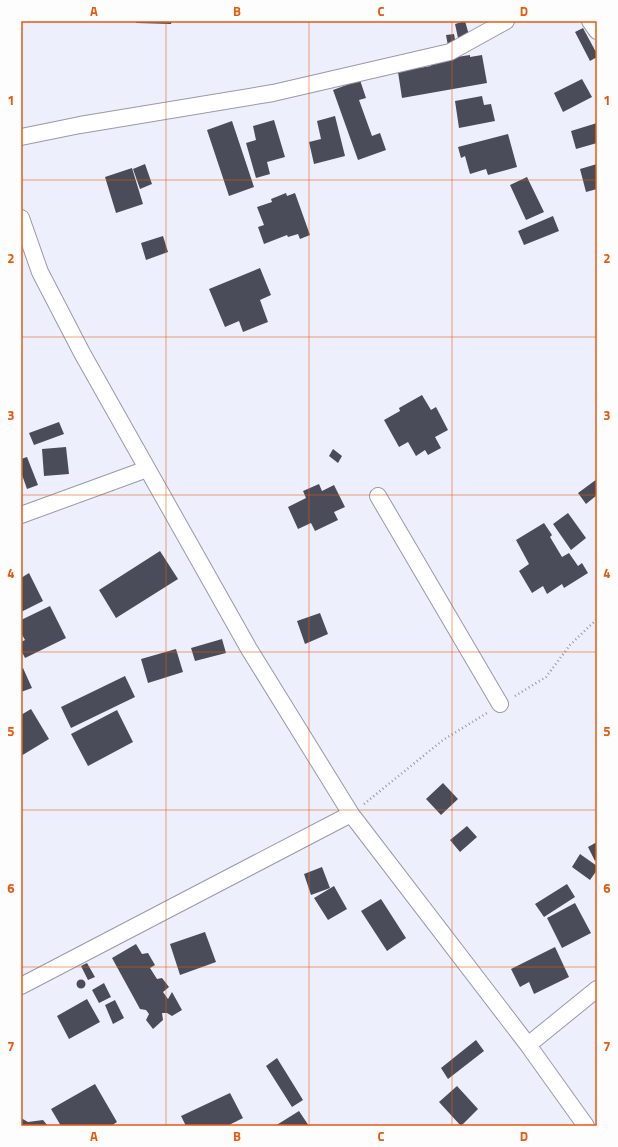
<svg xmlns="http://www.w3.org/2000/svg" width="618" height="1147" viewBox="0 0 618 1147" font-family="'Titillium Web',sans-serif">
<rect width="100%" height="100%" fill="#eeeffd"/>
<path fill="#4b4c5a" d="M136,21H172L171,24L136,23Z
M465,21L469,35L458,38L455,24Z
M583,28L597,54V57L590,61L575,32Z
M454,34L456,45L448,46L446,35Z
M470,55V57L482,55L487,83L402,98L398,72L405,71L404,67L418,65L419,68L431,66L430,61Z
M582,79L592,97L563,112L554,93Z
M360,80L366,98L359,100L372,136L380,133L386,150L358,160L333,90Z
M482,96L484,105L491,104L495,121L459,128L455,101Z
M335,116L345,156L314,164L309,142L321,139L317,121Z
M274,120L285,157L267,162L270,174L256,178L246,143L256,140L253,126Z
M232,121L254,187L229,196L207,130Z
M597,123V143L576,149L571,131Z
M508,134L517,167L488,175L486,169L470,174L465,156L461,158L458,147Z
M145,164L152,184L140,189L133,169Z
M597,164V189L586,192L580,169Z
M132,168L143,204L116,213L105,177Z
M527,177L544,212L526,220L510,185Z
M286,193L287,196L295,193L310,235L300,239L298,234L288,237L287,235L264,244L258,227L264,225L257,207L272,202L271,199Z
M553,216L559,231L524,245L518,231Z
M163,236L168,252L146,260L141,243Z
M260,268L271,295L260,300L268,322L243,332L239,321L225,327L209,289Z
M422,395L431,410L436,407L448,430L435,437L441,448L428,455L425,450L416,456L408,442L399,447L384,420L400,411L399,408Z
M59,422L64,434L34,445L29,433Z
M66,447L69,474L44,476L42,449Z
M333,449L342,456L338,463L329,456Z
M27,457L38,485L27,489L21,472V459Z
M597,479V495L586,504L578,493Z
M319,484L322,491L334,485L345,507L334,512L338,520L315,531L311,523L298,529L288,507L306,498L303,491Z
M568,513L586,538L571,550L553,524Z
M544,523L552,535L550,537L562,557L569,553L578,566L582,563L588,573L564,588L562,584L547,594L543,586L532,593L519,571L529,564L516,540Z
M160,551L178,579L116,618L99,590Z
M29,573L43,601L21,612V578Z
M50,606L66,638L25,658L21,650V642L25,640L21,633V620Z
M320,613L328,634L305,644L297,621Z
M222,639L226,653L195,661L191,648Z
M176,649L183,672L148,683L141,659Z
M23,668L32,688L21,692V669Z
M125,676L135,697L71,728L61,707Z
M31,709L49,739L21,756V715Z
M117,710L133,742L88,766L71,734Z
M443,783L458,799L441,815L426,799Z
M467,826L477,837L460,852L450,840Z
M597,842V859L595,861L588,847Z
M580,854L597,866V870L590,880L572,867Z
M322,867L330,888L311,895L304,874Z
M567,884L575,897L544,917L535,904Z
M334,886L347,909L328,920L314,898Z
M381,899L406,938L387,951L361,911Z
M575,903L591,933L562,948L547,918Z
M205,932L216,962L180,975L170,944Z
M136,944L142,954L148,953L155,965L150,968L157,979L162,978L169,987L163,992L168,999L172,992L182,1010L172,1016L167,1013H162L163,1020L153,1029L146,1020L149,1014L146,1010L140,1009L112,958Z
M555,947L569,977L534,994L529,982L520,987L511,969Z
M87,963L95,977L88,980L81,966Z
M76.5 984a4.5 4.5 0 1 1 9 0a4.5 4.5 0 1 1-9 0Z
M104,983L111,997L99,1003L92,990Z
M87,999L100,1022L69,1039L57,1016Z
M115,1000L124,1018L113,1024L105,1005Z
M476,1040L484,1051L448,1079L441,1068Z
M277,1058L303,1100L292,1107L266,1066Z
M95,1084L117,1122L111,1126H61L51,1109Z
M457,1086L478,1109L461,1126L439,1102Z
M230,1093L243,1118L227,1126H186L181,1116Z
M299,1111L309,1126H275Z
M21,1118L28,1122L43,1120L48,1126H21Z"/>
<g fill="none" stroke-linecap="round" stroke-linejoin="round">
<g stroke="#9899a9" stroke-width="18">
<path id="street" d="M590,21L597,31
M21,137L80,125L273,93L450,52L506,21
M21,218L40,272L82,353L249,649L351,814L528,1045L586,1126
M378,496L500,704
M21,515L147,469
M21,986L351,814
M528,1045L597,989"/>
</g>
<path stroke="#9697a2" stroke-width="2.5" stroke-dasharray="1 3" stroke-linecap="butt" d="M515,696L546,677L570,645L597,619
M364,804L443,740L487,713"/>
<use href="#street" stroke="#fff" stroke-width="16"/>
</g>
<path fill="none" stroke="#e8590c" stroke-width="1" stroke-opacity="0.55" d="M166,21V1126M309,21V1126M452,21V1126M21,180H597M21,337H597M21,495H597M21,652H597M21,810H597M21,967H597"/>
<rect width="618" height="1147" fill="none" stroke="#fdfdfd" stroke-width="44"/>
<rect x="22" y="22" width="574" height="1103" fill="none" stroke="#e8590c" stroke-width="1.5"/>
<g font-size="13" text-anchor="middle" font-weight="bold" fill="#e8590c">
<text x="94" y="16">A</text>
<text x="237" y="16">B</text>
<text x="381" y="16">C</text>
<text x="524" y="16">D</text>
<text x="11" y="105">1</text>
<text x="607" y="105">1</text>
<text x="11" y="263">2</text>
<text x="607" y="263">2</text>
<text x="11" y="420">3</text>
<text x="607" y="420">3</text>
<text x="11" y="578">4</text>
<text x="607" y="578">4</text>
<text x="11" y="736">5</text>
<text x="607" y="736">5</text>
<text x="11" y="893">6</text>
<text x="607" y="893">6</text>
<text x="11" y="1051">7</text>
<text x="607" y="1051">7</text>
<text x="94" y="1141">A</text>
<text x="237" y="1141">B</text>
<text x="381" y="1141">C</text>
<text x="524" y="1141">D</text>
</g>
</svg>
